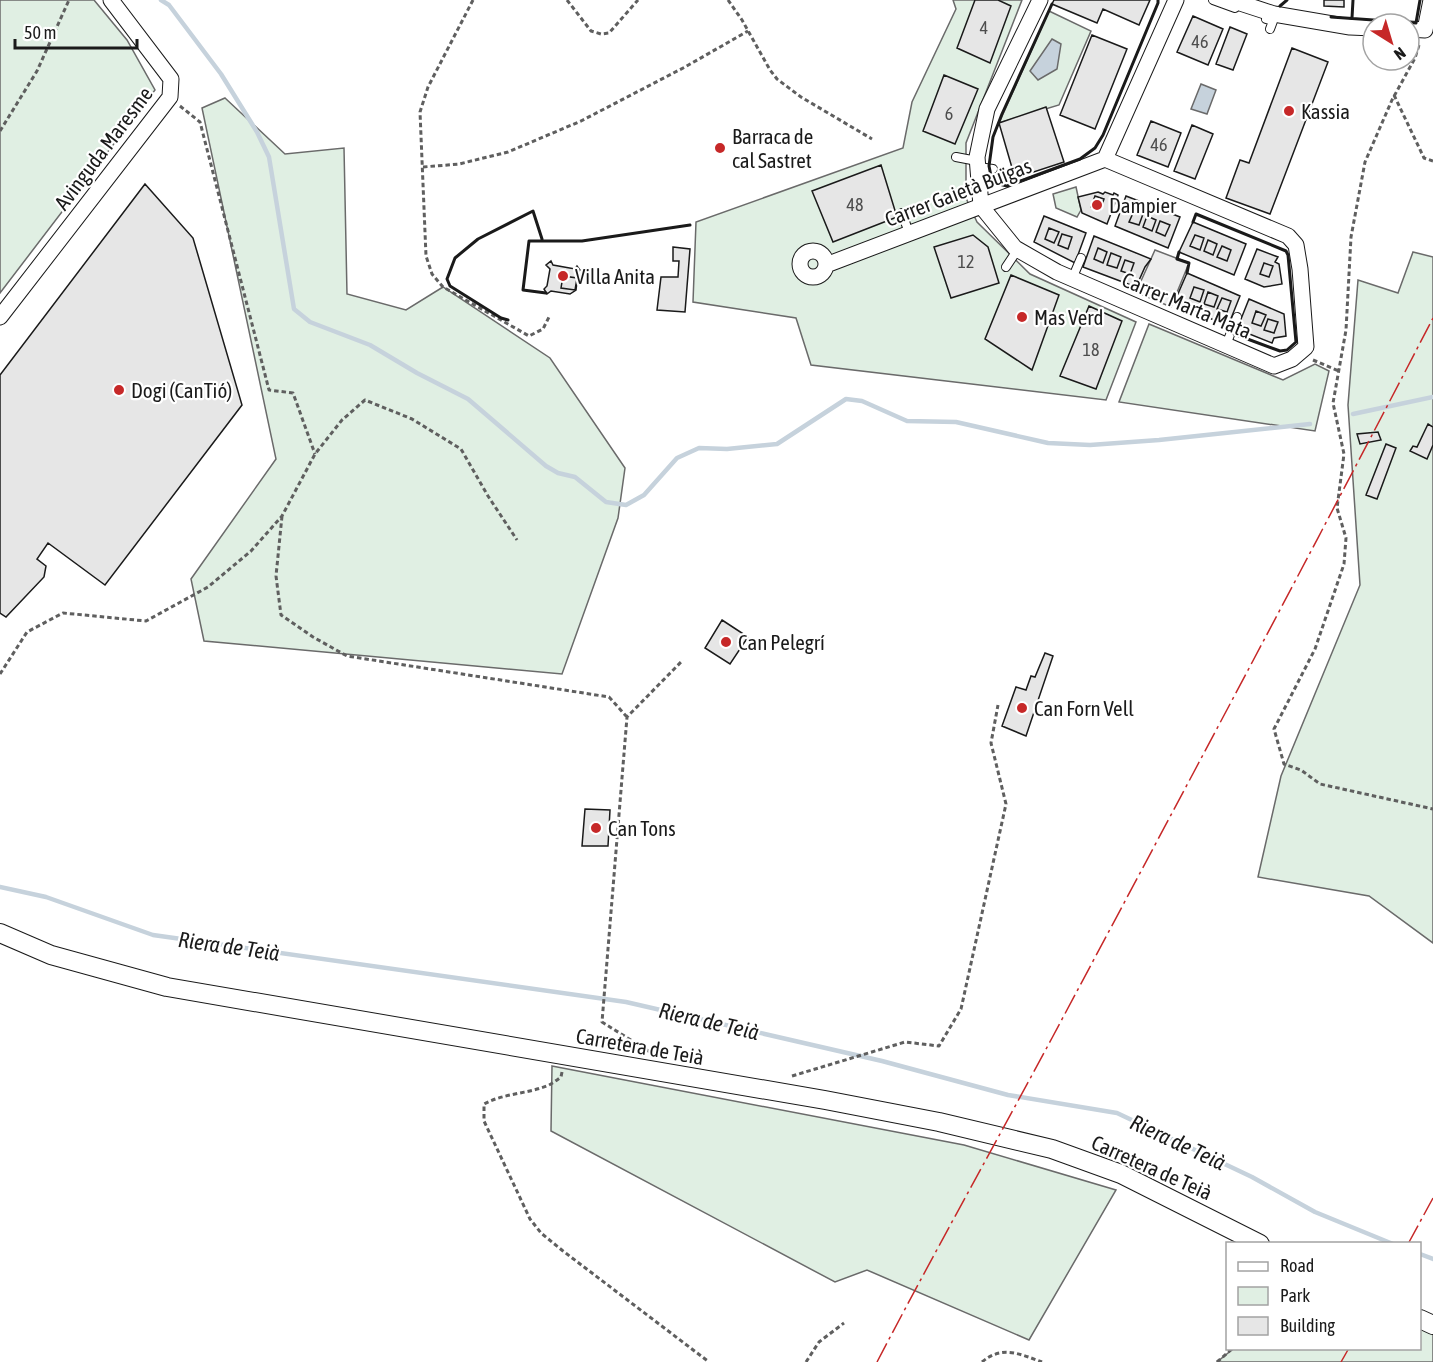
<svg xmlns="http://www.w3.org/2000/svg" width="1433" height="1362" viewBox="0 0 1433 1362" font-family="'Asap Condensed',sans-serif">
<rect width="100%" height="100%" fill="#fff"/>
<path fill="#e0efe3" stroke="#6a6a6a" stroke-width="1.5" d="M0,0H94L127,40L155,90L0,293Z
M953,0H1022L966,143V198L977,222L1030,274L1136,322L1106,400L811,365L796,318L693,302L696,222L903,148L912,102L956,9Z
M1049,11L1091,31L1059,105L999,123Z
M225,98L285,154L344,148L347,294L406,310L443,287L550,358L625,468L618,518L562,674L204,641L191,579L276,459L202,108Z
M1076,187L1081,210L1077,217L1056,208L1053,194Z
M1413,252L1433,257V943L1369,896L1258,877L1281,776L1360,585L1348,405L1358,280L1398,293Z
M1149,324L1283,380L1315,364L1329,371L1315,431L1119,402Z
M552,1066L964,1145L1116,1190L1029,1340L867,1270L835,1282L551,1131Z
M1420,1328L1433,1333V1362H1217L1233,1349L1420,1348Z"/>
<path fill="#ededed" stroke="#6a6a6a" stroke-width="1.5" d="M1155,250L1189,263L1171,307L1136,292Z"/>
<path fill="#c6d2dc" stroke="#6a6a6a" stroke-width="1.5" d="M1052,39L1061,44L1057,69L1038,80L1030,71Z
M1201,84L1216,90L1207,114L1191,109Z"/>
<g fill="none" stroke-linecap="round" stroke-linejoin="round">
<path stroke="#c6d2dc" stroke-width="4.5" d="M161,0L169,5L221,74L257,132L269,157L294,309L310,322L370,345L417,373L468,399L546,466L558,473L575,477L606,502L626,505L644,495L677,458L699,448L727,449L777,444L846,399L862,401L907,421L956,422L1048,443L1090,445L1159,440L1310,424
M1353,414L1433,397
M0,887L46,897L153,935L626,1002L882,1061L1008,1095L1117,1113L1252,1177L1315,1212L1393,1244
M1420,1254L1433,1259"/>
</g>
<path fill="#e6e6e6" stroke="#1a1a1a" stroke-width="1.5" d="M975,0H998L1011,6L990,63L957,48Z
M1054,0H1150L1139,25L1103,9L1097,23L1052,4Z
M1324,0H1344V7L1324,6Z
M1193,16L1223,29L1208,65L1177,52Z
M1230,27L1247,34L1233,70L1216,64Z
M1092,35L1127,49L1095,129L1060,115Z
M1292,48L1328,62L1270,214L1226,198L1240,160L1249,163Z
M944,75L978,89L955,144L923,131Z
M1046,107L1064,162L1015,178L999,123Z
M1151,121L1181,133L1168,167L1137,155Z
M1192,125L1213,134L1195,179L1174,171Z
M881,165L897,217L833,242L812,191Z
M145,184L193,238L242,405L105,585L48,543L37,559L46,566L44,577L6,617L0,613V375Z
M1098,192L1103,194L1105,192L1113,195L1114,193L1118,195L1107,224L1082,213L1078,197Z
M1095,196L1104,199L1100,210L1091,207Z
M1126,196L1180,217L1168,248L1115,226Z
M1134,211L1143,214L1139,225L1129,222Z
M1044,216L1086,233L1075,263L1034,242Z
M1147,216L1156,220L1152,231L1143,227Z
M1160,221L1170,225L1165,236L1156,232Z
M1193,222L1246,244L1234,275L1179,252Z
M1049,228L1059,232L1054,243L1045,239Z
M1062,234L1072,237L1068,249L1058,245Z
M973,235L988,247L999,283L951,298L934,247Z
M1195,235L1204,238L1200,250L1190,246Z
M1094,236L1151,259L1145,267L1136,287L1083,267Z
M1208,240L1217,244L1213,255L1204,251Z
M1222,246L1231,250L1227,261L1217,257Z
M673,247L690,249L685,312L657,310L661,277H678L679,261H673Z
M1098,248L1107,252L1103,263L1094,259Z
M1257,249L1278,257L1275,262L1279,264L1282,284L1264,287L1245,279Z
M1111,253L1121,257L1117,268L1107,265Z
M1125,260L1134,263L1130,274L1121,271Z
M551,261L553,265L575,269L577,266L580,270L578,273L576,290L570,294L551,291L547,294L544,289L547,286L550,269L546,265Z
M1264,263L1273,266L1269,277L1260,274Z
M1187,273L1240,296L1228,326L1174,303Z
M1011,275L1059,295L1032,370L985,339Z
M563,276L577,278L575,290L561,288Z
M1194,287L1204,290L1200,302L1190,298Z
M1208,292L1218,296L1214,307L1204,304Z
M1222,298L1231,301L1227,312L1217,309Z
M1249,299L1284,314L1286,336L1274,338L1272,343L1237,329Z
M1089,306L1122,321L1096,389L1060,376Z
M1256,311L1266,315L1261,326L1252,323Z
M1268,319L1278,322L1274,333L1264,330Z
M1428,424L1433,427V445L1427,459L1410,451L1413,446L1417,447Z
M1378,432L1381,440L1360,444L1357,434Z
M1386,444L1396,448L1377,499L1366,495Z
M722,620L748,637L730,664L705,648Z
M1045,653L1053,656L1026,736L1002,726L1016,687L1026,690L1031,676L1035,677Z
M585,809L610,810L608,846H582Z"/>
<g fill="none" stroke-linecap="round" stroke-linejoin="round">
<g stroke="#1a1a1a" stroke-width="10">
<path id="service" d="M1213,0L1235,8
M1266,19L1273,21L1270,29
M956,157L977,161
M978,167L993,169
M902,213L909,233
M1006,267L1018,249
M1072,279L1081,258
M1226,345L1237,317"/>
</g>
<g stroke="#1a1a1a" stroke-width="17">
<path id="minor" d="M1040,0L987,109L977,157L981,206L1015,248L1057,272L1274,366L1292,359L1306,347L1300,269L1296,245L1288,236L1105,159
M1231,0L1274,14L1350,27L1373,28
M1409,29L1425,30L1431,0
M1105,159L1176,0
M800 264a13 13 0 1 1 26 0a13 13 0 1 1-26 0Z
M826,265L1105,159
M0,317L170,97L171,79L111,0"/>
</g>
<g stroke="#1a1a1a" stroke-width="20">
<path id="tertiary" d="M0,933L51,955L167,987L825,1100L939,1122L1052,1149L1121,1174L1260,1244
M1420,1319L1433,1325"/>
</g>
<path stroke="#5f5f5f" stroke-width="3" stroke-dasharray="4.5 3" stroke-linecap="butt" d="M473,0L428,87L420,112L426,256L432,274L443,287L529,336L543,329L549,317
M567,0L591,31L601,34L609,33L638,0
M728,0L742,20L770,70L777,79L801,97L872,139
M1419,45L1415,58L1392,100L1365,162L1351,237L1346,330L1333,403L1344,454L1337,508L1346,538L1344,564L1315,649L1274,729L1284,764L1301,770L1320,784L1433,809
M1394,95L1424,158L1433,161
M180,106L200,122L269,390L293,393L315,454
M0,131L37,71L69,0
M423,167L459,164L508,152L581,121L685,67L748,31
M1313,360L1339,371
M282,516L276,576L281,615L313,637L347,656L609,697L627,717
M0,674L27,632L63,613L146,621L208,587L251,551L282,516L315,454L342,420L365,400L412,419L461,449L488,496L517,540
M650,1052L602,1022L627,717L683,660
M562,1072L561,1077C557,1080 553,1083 549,1085C528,1094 504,1093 484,1104V1121L530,1219L541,1233L563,1251L709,1362
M792,1076L905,1042L939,1046L961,1009L1006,804L991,743L998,705
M806,1362L819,1342L844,1323
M982,1362C1002,1345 1020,1354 1042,1362
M1217,1362L1233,1348"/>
<use href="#service" stroke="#fff" stroke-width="8"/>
<use href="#minor" stroke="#fff" stroke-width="15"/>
<use href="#tertiary" stroke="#fff" stroke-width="18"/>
<path stroke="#1a1a1a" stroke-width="3" d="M1052,4L1002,114L993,137L989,166L991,176L995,183L1007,186L1080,159L1095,148L1103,135L1158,3V0
M1280,6L1287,0
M1331,17L1416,23L1420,0
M1352,18L1353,0
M1193,222L1196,214L1286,251L1288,255L1296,342L1287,350L1280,351L1234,334L1237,329
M1179,252L1177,259L1189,263L1187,273
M546,293L523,290L529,241H582L690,225
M508,320L501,318L450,286L447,279L455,258L478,239L533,211L542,239"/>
<path stroke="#c62828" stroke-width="1.5" stroke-dasharray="21 4.5 3 4.5" stroke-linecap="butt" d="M1408,1244L1433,1198
M877,1362C934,1253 994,1146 1052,1038C1180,798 1308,559 1433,318
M1341,1362L1349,1348"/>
</g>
<g fill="#c62828" stroke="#fff" stroke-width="2">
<circle cx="1289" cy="111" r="6"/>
<circle cx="720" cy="148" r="6"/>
<circle cx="1097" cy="205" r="6"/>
<circle cx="563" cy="276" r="6"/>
<circle cx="1022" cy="317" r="6"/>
<circle cx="119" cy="390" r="6"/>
<circle cx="726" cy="642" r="6"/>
<circle cx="1022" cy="708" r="6"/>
<circle cx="596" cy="828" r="6"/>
</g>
<g text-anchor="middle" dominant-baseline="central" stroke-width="4.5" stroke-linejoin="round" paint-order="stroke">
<g font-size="18" fill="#4d4d4d">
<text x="984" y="27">4</text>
<text x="1200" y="41">46</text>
<text x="949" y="113">6</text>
<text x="1159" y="144">46</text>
<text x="855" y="204">48</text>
<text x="966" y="261">12</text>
<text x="1091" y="349">18</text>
</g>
<g font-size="21" fill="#1a1a1a" stroke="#fff" text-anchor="start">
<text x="1301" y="111">Kassia</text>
<text x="732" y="136">Barraca de<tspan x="732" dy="24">cal Sastret</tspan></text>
<text x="1109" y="205">Dampier</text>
<text x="575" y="276">Villa Anita</text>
<text x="1034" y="317">Mas Verd</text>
<text x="131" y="390">Dogi (CanTió)</text>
<text x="738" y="642">Can Pelegrí</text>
<text x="1034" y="708">Can Forn Vell</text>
<text x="608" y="828">Can Tons</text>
</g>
<g font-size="21" fill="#1a1a1a" stroke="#fff">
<text transform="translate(103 148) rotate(-53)">Avinguda Maresme</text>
<text transform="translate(958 192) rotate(-21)">Carrer Gaietà Buïgas</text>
<text transform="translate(1187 305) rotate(23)">Carrer Marta Mata</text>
<text transform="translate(640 1046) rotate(10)">Carretera de Teià</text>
<text transform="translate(1152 1167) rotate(24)">Carretera de Teià</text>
</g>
<g font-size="22" font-style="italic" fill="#1a1a1a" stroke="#fff">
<text transform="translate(229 946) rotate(8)">Riera de Teià</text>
<text transform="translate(709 1021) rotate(13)">Riera de Teià</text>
<text transform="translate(1178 1142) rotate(25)">Riera de Teià</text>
</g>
</g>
<rect x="1226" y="1242" width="195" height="108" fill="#ffffff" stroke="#a3a3a3" stroke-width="1.5"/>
<rect x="1238" y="1262" width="30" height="9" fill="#ffffff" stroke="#a3a3a3" stroke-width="1.5"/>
<text x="1280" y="1272" font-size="18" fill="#1a1a1a">Road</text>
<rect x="1238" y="1287" width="30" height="18" fill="#e0efe3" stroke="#a3a3a3" stroke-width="1.5"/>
<text x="1280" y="1302" font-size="18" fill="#1a1a1a">Park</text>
<rect x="1238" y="1317" width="30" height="18" fill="#e6e6e6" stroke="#a3a3a3" stroke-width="1.5"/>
<text x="1280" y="1332" font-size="18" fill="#1a1a1a">Building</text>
<g transform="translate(1391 42) rotate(143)"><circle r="28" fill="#ffffff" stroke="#a3a3a3" stroke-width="1.5"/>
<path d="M0-4.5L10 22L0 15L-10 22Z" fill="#c62828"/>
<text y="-9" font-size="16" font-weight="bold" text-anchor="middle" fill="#1a1a1a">N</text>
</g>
<path d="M15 39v9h122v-9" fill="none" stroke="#1a1a1a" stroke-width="3"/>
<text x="24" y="39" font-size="18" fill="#1a1a1a" stroke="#ffffff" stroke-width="4.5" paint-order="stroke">50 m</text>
</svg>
